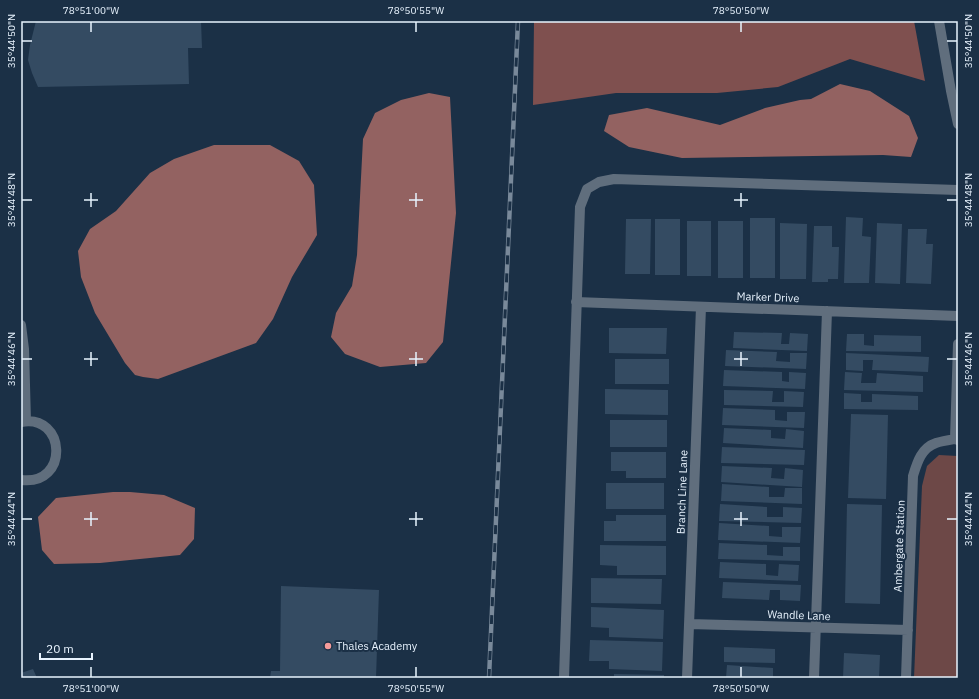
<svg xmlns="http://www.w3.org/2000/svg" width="979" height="699" viewBox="0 0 979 699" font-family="'IBM Plex Sans',sans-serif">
<rect width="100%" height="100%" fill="#1b3046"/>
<path fill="#6d4847" d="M939,455L958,456V678H914L922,486L927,466Z"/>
<path fill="#7f504f" d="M534,21H914L925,81L850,59L778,87L717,93H616L533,105Z"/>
<path fill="#936261" d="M840,84L870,91L909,116L918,138L911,157L883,155L682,158L629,147L604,131L609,115L647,108L720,125L765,108L800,100L811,99Z
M429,93L450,97L456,213L443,342L426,363L380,367L345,354L331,337L336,313L352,286L357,255L363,139L375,113L401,100Z
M214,145H270L299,161L314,185L317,235L292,277L273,319L256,343L158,379L143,377L135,375L125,363L95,313L81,277L78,251L90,229L116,211L150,173L174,159Z
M113,492H130L164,495L195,508L194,539L180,555L100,563L54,564L42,550L38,517L56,498Z"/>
<path fill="#344b62" d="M36,21H201L202,48H188L189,84L38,87L32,73L28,60L30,45Z
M846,217L863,218L862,236L871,237L869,283H844Z
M750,218H775V278H750Z
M626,219H651L650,274H625Z
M655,219H680V275H655Z
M687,221H711V276H687Z
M718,221H743V278H718Z
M780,223L807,224L806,279H780Z
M877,223L902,224L900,284L875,283Z
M814,226H832V247H839L838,279H828V282H812Z
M908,229H927L926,244H933L931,284L906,283Z
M609,328H667L666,354L609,353Z
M734,332L782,333L781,344H789L790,333L808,334L807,351L733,348Z
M847,334H864V345L874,346V335L921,336V352L846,351Z
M726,350L777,352L776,361L790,362V353H807L806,369L725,366Z
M846,353L929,357L928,372L872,370L873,360H863V371L846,370Z
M615,359H669V384H615Z
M724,370L782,372V381L789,382V372L806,373L805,389L723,386Z
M845,372L862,373L861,383H876L877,373L923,376V392L844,390Z
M605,389L668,390V415L605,414Z
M724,390L773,391L772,402H784V391L804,392L803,407L724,405Z
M844,393L861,394V402H872V394L918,396V410L844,409Z
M723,408L775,410V420L787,421V412H805L804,428L722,425Z
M851,414L888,415L886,499L848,498Z
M610,420H667V447H610Z
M724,428L771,430V438L785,439L786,429L804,431L803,448L723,443Z
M722,447L805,450L804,465L721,463Z
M611,452H666V478H626V471H611Z
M722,466L772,468L771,478L784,479L785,468L803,470L802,487L721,482Z
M606,483H664V509H606Z
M722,484L769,487V497H784L785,488H802V504L721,501Z
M720,504L767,507V517H783V507L802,508L801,523L719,521Z
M847,504L882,505L880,604L845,603Z
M616,515H666V541H604V521H616Z
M719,523L769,526V536L782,537V527H801L800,543L718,540Z
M719,543L767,545V555L783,556V547H800V561L718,559Z
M600,545L666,546V575H617V566L600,565Z
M720,562L766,564V575L778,576L779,564L799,565L798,581L719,578Z
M591,578L662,579L661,604L591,603Z
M723,582L801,585L800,601L780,600V590H770L769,600L722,598Z
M281,586L379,590L376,678H270L271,671H280Z
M591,607L664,610L663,639L609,637V628L591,627Z
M590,640L663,642L662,671L609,669V661H589Z
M724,647L775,649V663L724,662Z
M844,653L880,655L879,678H843Z
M727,665L773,668V678H726Z
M33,669L37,678H21V673Z
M614,674L664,675V678H614Z"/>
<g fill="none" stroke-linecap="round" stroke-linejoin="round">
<path stroke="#606e7d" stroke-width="10" d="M939,21L951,91L958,124
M576,302L958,316
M21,325L24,349L26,421
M21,422C66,413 70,486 21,480
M955,439L958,344
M689,624L908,630
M564,678L580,207L587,189L599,182L614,179L958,190
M687,678L701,307
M814,678L827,311
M906,678L913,476C917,463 921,448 936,443C942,441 949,440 955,439L958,440"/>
<g stroke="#79899a" stroke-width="4.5">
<path id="rail" d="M489,678L518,21"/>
</g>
<use href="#rail" stroke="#1b3046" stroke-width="3" stroke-dasharray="9" stroke-linecap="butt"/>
</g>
<path fill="none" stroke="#e8f3fe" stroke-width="1.5" d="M91,22V32M416,22V32M741,22V32M22,41H32M947,41H957M91,193V207M416,193V207M741,193V207M22,200H32M84,200H98M409,200H423M734,200H748M947,200H957M91,352V366M416,352V366M741,352V366M22,359H32M84,359H98M409,359H423M734,359H748M947,359H957M91,512V526M416,512V526M741,512V526M22,519H32M84,519H98M409,519H423M734,519H748M947,519H957M91,667V677M416,667V677M741,667V677"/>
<circle fill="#f59b9a" stroke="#1b3046" stroke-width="1.5" cx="328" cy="646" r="4"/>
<g text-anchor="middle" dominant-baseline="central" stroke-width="4" stroke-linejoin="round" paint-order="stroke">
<g font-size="11" fill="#e8f3fe" stroke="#1b3046">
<text transform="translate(768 297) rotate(2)">Marker Drive</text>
<text transform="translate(682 492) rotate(-88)">Branch Line Lane</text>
<text transform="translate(899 546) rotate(-88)">Ambergate Station</text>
<text transform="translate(799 615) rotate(2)">Wandle Lane</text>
</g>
<g font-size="11" fill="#e8f3fe" stroke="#1b3046" text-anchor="start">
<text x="336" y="646">Thales Academy</text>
</g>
</g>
<rect width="979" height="699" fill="none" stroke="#1b3046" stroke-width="44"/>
<path d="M40 653v6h52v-6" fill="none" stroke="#e8f3fe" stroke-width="2"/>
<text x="46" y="653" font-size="12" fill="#e8f3fe" stroke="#1b3046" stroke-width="3" paint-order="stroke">20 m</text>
<rect x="22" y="22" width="935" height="655" fill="none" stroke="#e8f3fe" stroke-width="1.5"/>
<g font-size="10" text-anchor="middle" fill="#e8f3fe">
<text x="91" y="14">78°51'00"W</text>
<text x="416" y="14">78°50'55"W</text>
<text x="741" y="14">78°50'50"W</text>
<text transform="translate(11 41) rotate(-90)" y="4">35°44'50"N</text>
<text transform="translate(968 41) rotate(-90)" y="4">35°44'50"N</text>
<text transform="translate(11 200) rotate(-90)" y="4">35°44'48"N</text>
<text transform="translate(968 200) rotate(-90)" y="4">35°44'48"N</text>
<text transform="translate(11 359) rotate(-90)" y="4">35°44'46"N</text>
<text transform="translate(968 359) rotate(-90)" y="4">35°44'46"N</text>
<text transform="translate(11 519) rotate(-90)" y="4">35°44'44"N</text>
<text transform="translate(968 519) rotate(-90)" y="4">35°44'44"N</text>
<text x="91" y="692">78°51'00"W</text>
<text x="416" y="692">78°50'55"W</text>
<text x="741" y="692">78°50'50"W</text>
</g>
</svg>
